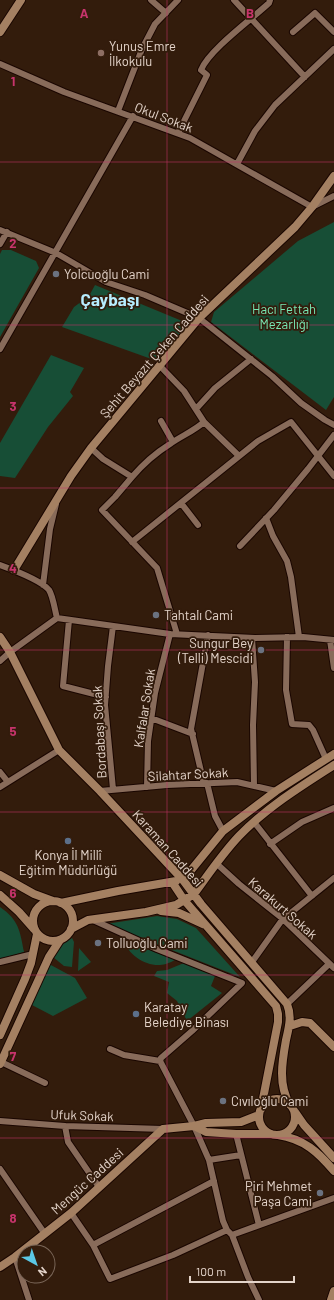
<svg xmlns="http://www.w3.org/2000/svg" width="334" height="1300" viewBox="0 0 334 1300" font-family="Barlow,sans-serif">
<rect width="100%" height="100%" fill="#331c0c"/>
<path fill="#174e36" d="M334,222V397L326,410L211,322L214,312L298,241Z
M2,250H11L36,261L39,268L0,337V254Z
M95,285L187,323L182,335L157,361L62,327L74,307L89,296Z
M51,355L84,368L70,392L73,396L48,427L15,478L0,476V443Z
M0,907C19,920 20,931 24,952L0,959Z
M157,916L177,919L196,928L240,977L106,924Z
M72,938L74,942L72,967L64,966L53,957L63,944Z
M124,940L175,960C171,962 165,965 160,965C145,966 127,954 124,940Z
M79,948L91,962L78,971Z
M184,963L215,976L211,986L222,993L187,1021L177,1001L167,993L169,982L154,976L157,971L167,970Z
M49,964L75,978L87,998L53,1016L30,1004Z"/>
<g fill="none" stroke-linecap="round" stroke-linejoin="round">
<g stroke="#1a0600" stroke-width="8">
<path id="street" d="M151,0L166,13
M234,0L305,77
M293,32L315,13L334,32
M0,64L64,92L190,138L312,207L334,196
M118,111L142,49L155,24L178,0
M178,133L207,75L201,70C209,50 252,19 269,3L270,0
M237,164L255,131L275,105L334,49
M0,230L56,253L106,282L145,295L199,318L272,376L301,403L325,420L334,425
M0,244L7,232
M0,349L133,116
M160,366L184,391L204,422
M196,409L215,388L251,359
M161,421L173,442
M91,448L103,459L132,477C144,463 154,454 170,444C181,436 194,431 204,422L239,456
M132,477L115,497L102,510L157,568L177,634
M181,503L198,525
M266,518L273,536L287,561L291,577L299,637
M132,542L258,441L291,422L334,476
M240,546L274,510L308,469L334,435
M0,565C11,569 42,581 49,590C53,596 55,611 57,618
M43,585L50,529L56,504
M57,618L170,634L255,638L303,637L334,640
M69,620L63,686L106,697
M113,626L108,666L105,705L113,789
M287,637L286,690L292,724L309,725L313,730L326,759
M252,638L255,682L253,725L254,785
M330,640L334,668
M0,661L10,652L57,618
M151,718L193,734
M0,772L8,782
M207,783L215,816L223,831
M204,784L191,729L208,635
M0,787L59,750
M147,787L148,741L155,693L170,634
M100,791L167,785L237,782L276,791
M254,822L312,896
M270,844L302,822L334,808
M217,864L239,884L283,919L334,968
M93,920L157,949L242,983L192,1031L161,1058L160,1061L194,1126L209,1160L223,1221L227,1230L232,1235L248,1277L259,1300
M0,962L33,954
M252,962L282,920L334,878
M287,1004L329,964
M110,1049L124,1055L160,1061
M1,1062L45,1083
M0,1121L65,1126L163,1129
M65,1126L68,1142L99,1187
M236,1134L259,1225
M209,1160L241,1155
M0,1169L45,1234
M71,1213L93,1245L110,1279L173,1255L227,1230
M232,1235L334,1198
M93,1245L214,1181
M15,1257L29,1300"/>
</g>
<g stroke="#1a0600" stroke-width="10">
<path id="secondary" d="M0,32L21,0
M14,570L71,476L91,448L199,318L295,227L312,207L334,176
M0,637L10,652L59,750L100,791L183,880L201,904L287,1004C292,1016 289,1027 286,1040C282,1062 278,1085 290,1105
M0,875L34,894L53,901
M183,880L223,831L276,791L334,754
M172,882L184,900L276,1006L278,1014V1022L261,1109
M0,895L19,912L34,929
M33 921a20 20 0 1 1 40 0a20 20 0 1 1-40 0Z
M61,903L118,891L176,881
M161,911L179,913L203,924
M71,929L88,920L146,912L176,905L194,894C208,875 222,854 239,836C266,808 301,786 334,765
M290,1026L302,1022L310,1023L334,1047
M0,1035L25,979L31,963L37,934
M0,1064L49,957L60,940
M259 1117a18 18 0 1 1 36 0a18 18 0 1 1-36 0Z
M295,1112L304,1125L334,1158
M194,1126L206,1132L236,1134H271
M278,1135C304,1139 318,1152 334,1171
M0,1267L15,1257L71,1213L163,1129L194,1126L206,1123L241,1122L259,1115
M331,1300L334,1291"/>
</g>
<use href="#street" stroke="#886b5a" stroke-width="6"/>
<use href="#secondary" stroke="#a48062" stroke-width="8"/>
</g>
<path fill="none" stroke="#c7346c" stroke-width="1" stroke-opacity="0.55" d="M167,0V1300M0,162H334M0,325H334M0,488H334M0,650H334M0,812H334M0,975H334M0,1138H334"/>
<circle fill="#8d6e63" stroke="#331c0c" stroke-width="1.5" cx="101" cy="53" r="4"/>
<g fill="#6b7280" stroke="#331c0c" stroke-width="1.5">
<circle cx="56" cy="274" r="4"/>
<circle cx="156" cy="615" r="4"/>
<circle cx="261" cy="650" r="4"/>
<circle cx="98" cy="943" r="4"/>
<circle cx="223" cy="1101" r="4"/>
<circle cx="320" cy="1193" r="4"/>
</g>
<g fill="#5c6f8a" stroke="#331c0c" stroke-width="1.5">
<circle cx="68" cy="841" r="4"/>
<circle cx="136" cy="1014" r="4"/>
</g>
<g text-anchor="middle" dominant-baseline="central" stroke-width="3.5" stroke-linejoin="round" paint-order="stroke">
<g font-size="13" fill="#e4d4ca" stroke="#331c0c" text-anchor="start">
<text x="109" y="46">Yunus Emre<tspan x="109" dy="15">İlkokulu</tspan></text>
<text x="64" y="274">Yolcuoğlu Cami</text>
<text x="164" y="615">Tahtalı Cami</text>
<text x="253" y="643" text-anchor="end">Sungur Bey<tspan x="253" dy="15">(Telli) Mescidi</tspan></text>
<text x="68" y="855" text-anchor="middle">Konya İl Millî<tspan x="68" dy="15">Eğitim Müdürlüğü</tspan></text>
<text x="106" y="943">Tolluoğlu Cami</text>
<text x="144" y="1007">Karatay<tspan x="144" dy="15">Belediye Binası</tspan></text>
<text x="231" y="1101">Cıvıloğlu Cami</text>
<text x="312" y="1186" text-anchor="end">Piri Mehmet<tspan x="312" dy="15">Paşa Cami</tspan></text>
</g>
<g font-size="13" fill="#e4d4ca" stroke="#331c0c">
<text transform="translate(164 117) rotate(21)">Okul Sokak</text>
<text transform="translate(154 356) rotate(-49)">Şehit Beyazıt Çeken Caddesi</text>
<text transform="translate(144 708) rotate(-81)">Kalfalar Sokak</text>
<text transform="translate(99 732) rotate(-93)">Bordabaşı Sokak</text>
<text transform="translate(188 774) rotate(-3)">Silahtar Sokak</text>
<text transform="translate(168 848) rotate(48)">Karaman Caddesi</text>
<text transform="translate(283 908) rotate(41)">Karakurt Sokak</text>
<text transform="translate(82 1115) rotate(2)">Ufuk Sokak</text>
<text transform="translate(87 1181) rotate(-42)">Mengüc Caddesi</text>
</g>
<g font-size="13" fill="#78e8b4" stroke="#331c0c">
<text x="284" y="309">Hacı Fettah<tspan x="284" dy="15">Mezarlığı</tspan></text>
</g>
<g font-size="17" font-weight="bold" fill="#b6edfe" stroke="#331c0c">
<text x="110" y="299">Çaybaşı</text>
</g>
</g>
<g font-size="13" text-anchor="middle" font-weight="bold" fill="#c7346c" stroke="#331c0c" stroke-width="3.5" stroke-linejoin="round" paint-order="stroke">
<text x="84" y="18">A</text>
<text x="250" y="18">B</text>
<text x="13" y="86">1</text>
<text x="13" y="248">2</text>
<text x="13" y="411">3</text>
<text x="13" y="573">4</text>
<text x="13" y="736">5</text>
<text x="13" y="898">6</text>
<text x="13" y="1061">7</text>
<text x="13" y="1223">8</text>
</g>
<g transform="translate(36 1264) rotate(140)"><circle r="19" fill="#331c0c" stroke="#7a6658"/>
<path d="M0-3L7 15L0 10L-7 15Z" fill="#5bc8e6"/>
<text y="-6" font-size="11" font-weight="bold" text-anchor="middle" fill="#e4d4ca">N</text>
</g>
<path d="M190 1276v6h104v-6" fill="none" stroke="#e4d4ca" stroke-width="2"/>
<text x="196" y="1276" font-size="12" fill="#e4d4ca" stroke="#331c0c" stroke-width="3" paint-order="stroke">100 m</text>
</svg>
